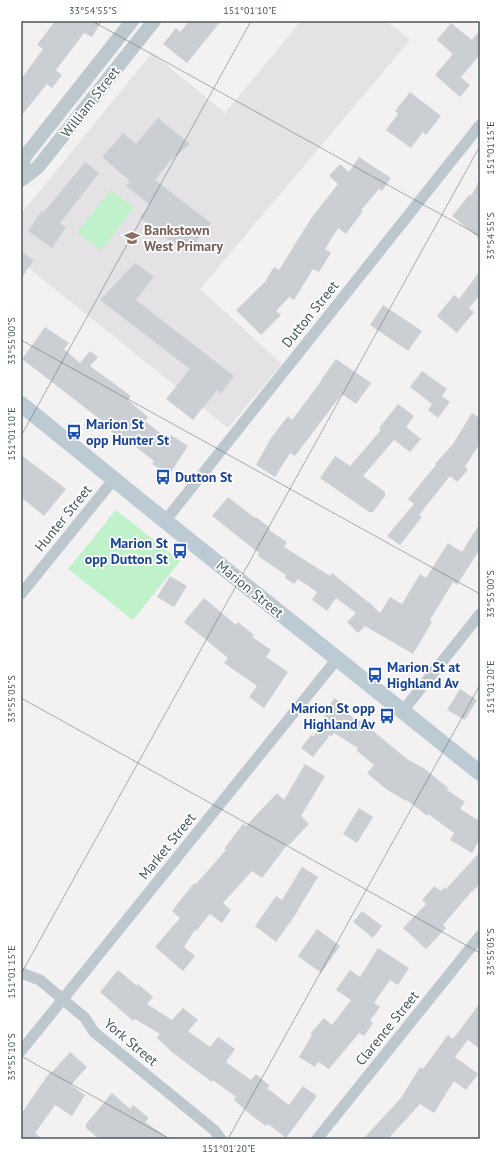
<svg xmlns="http://www.w3.org/2000/svg" width="501" height="1160" viewBox="0 0 501 1160" font-family="'PT Sans',sans-serif">
<rect width="100%" height="100%" fill="#f3f1f1"/>
<path fill="#e4e2e4" d="M301,21H387L410,40L200,289L282,364L228,428L21,262V214L152,53L225,113Z"/>
<path fill="#bff1ca" d="M111,190L134,208L101,250L77,232Z
M116,510L180,561L133,620L68,569Z"/>
<path fill="#cbcfd4" d="M55,21H102L92,37L84,33L56,70L62,75L52,88L47,84L21,116V79L43,49L37,45Z
M189,21H221L187,63L163,44L176,28L180,32Z
M451,23L472,40L480,30V55L461,77L470,85L460,97L435,75L453,54L437,40Z
M410,92L441,116L426,135L423,132L411,148L386,130L398,114L395,111Z
M158,118L190,144L169,162L155,180L211,223L187,254L140,218L150,205L126,186L130,181L102,157L123,133L136,144Z
M359,157L391,178L382,191L379,189L361,210L363,211L346,234L338,228L325,249L331,253L319,272L313,269L294,300L289,297L276,311L281,315L261,335L236,310L265,282L274,267L279,270L312,217L338,184L329,176L340,164L349,172Z
M85,162L99,173L60,223L66,227L52,248L28,231L42,211L44,212Z
M480,180V239L452,216L470,194L471,196Z
M21,251L34,260L21,279Z
M135,263L154,276L136,300L234,376L221,394L217,390L193,420L166,399L190,369L100,300Z
M480,271V295L469,308L474,312L457,333L437,316L454,295L459,299Z
M383,305L422,331L408,351L370,325Z
M45,327L69,343L64,349L80,363L90,351L98,357L90,366L131,396L128,400L148,417L145,421L168,439L171,435L188,446L169,475L152,464L154,461L128,441L126,443L108,429L110,427L22,359Z
M336,359L371,383L356,404L342,394L295,456L290,453L275,477L256,465L271,438L288,416L292,420L322,380H321Z
M422,371L447,389L442,396L450,402L438,418L428,410L432,404L410,387Z
M398,404L414,416L406,427L421,439L410,452L394,440L363,476L385,492V496L373,512H369L320,478L335,456L350,466L381,430L379,428Z
M472,413L480,418V443L465,467L468,470L457,482L450,476L419,515L422,517L400,545L387,536L414,504L408,499L436,465L435,464L453,444Z
M21,455L66,489L44,516L21,497Z
M228,497L255,518L256,517L270,528L269,530L287,542L284,547L330,576L332,573L368,602V601L380,613L390,597L402,604L420,574L426,578L448,543L462,552L480,523V549L457,585L453,582L430,620L432,622L413,654L365,626L358,633L347,622L356,613L336,598L327,611L312,600L317,592L298,579L294,584L285,578L286,575L258,556L259,553L212,516Z
M170,576L187,586L174,607L157,597Z
M204,598L236,625L238,622L254,635L252,637L271,650L266,657L288,672L264,708L249,697L257,686L224,663L228,658L184,622Z
M460,689L477,700L465,720L447,710Z
M334,698L348,706L345,712L366,725L407,759L425,769L448,788L447,790L465,802L460,809L480,821V839L472,853L450,840L454,833L428,814L427,816L407,800L406,801L386,789L367,773L374,765L356,750L358,748L334,733L332,736L330,735L313,757L301,748L311,735L314,736Z
M305,764L325,776L301,816L309,824L289,845L288,844L262,878L252,871L223,903L231,910L222,923L210,914L196,931L195,930L184,947L195,956L183,971L155,947L180,918L172,911L194,883L196,884L226,850L224,849L243,824L246,826L277,793L284,800Z
M359,808L373,817L357,843L343,834Z
M480,852V884L472,892V891L443,925L446,928L426,949L403,928L426,904L422,900L434,886L441,891L444,887L446,889Z
M302,867L318,877L297,911H298L276,942L255,926L276,896L282,900Z
M362,911L382,926L373,938L353,922Z
M317,929L340,946L321,973L298,956Z
M378,948L409,968L398,985L390,980L374,1003L380,1007L370,1021L373,1023L364,1036L359,1033L329,1069L318,1062L315,1067L299,1057L312,1035L310,1034L324,1018L332,1025L351,1000L336,990L350,970L360,977Z
M118,970L137,986L138,984L153,997L147,1004L172,1020L183,1008L198,1020L188,1031L210,1047L218,1037L235,1049L226,1062L251,1080L256,1074L270,1086L267,1088L289,1105L303,1086L317,1096L286,1138L268,1124L266,1126L251,1115L234,1100L236,1097L213,1080L212,1082L173,1053L157,1038L160,1034L135,1019L133,1021L100,992Z
M480,1003V1049L468,1040L455,1057L478,1074L466,1090L454,1081L434,1113L420,1104L388,1139H363L401,1098L420,1067L423,1069L448,1035L453,1039Z
M70,1052L87,1067L71,1085L85,1095L72,1116L55,1105L35,1133L42,1139H21V1114L50,1072L51,1073Z
M112,1093L130,1109L133,1105L149,1118L145,1122L170,1139H99L86,1128V1124Z"/>
<g fill="none" stroke-linecap="round" stroke-linejoin="round">
<path stroke="#bcc8ce" stroke-width="11" d="M165,521L480,125
M21,594L114,479
M402,712L480,614
M21,973L40,980L54,992L85,1018L94,1032L214,1130L221,1139
M21,1051L337,659
M317,1139L480,936"/>
<path stroke="#bcc8ce" stroke-width="14" d="M21,166L26,155L132,21
M21,180L38,167L154,21"/>
<path stroke="#bccbd3" stroke-width="16" d="M21,404L185,537L480,773"/>
</g>
<path fill="none" stroke="#48585f" stroke-width="1" stroke-opacity="0.45" d="M92,21L480,236M21,340L480,594M21,436L251,21M21,698L480,953M21,974L480,146M21,1056L170,1139M228,1139L480,685"/>
<defs>
<g id="school-bare" transform="scale(1.2)"><path d="M0-5L7-2L0 1L-7-2ZM-4 1L0 2.5L4 1V4Q0 6-4 4Z" fill="#8d6e63" stroke="#fff" stroke-width="2.5" paint-order="stroke"/></g>
<g id="bus-bare" transform="scale(1.2)"><path d="M-5-6H5V4H4V6H2V4H-2V6H-4V4H-5ZM-3.5-4V0h7V-4ZM-3.5 1.2v1.5H-2V1.2ZM2 1.2v1.5H3.5V1.2Z" fill="#1a4fb4" stroke="#fff" stroke-width="2.5" paint-order="stroke"/></g>
</defs>
<g fill-rule="evenodd">
<use href="#school-bare" x="132" y="238"/>
<use href="#bus-bare" x="74" y="432"/>
<use href="#bus-bare" x="163" y="477"/>
<use href="#bus-bare" x="180" y="551"/>
<use href="#bus-bare" x="375" y="675"/>
<use href="#bus-bare" x="387" y="716"/>
</g>
<g text-anchor="middle" dominant-baseline="central" stroke-width="3.5" stroke-linejoin="round" paint-order="stroke">
<g font-size="14" fill="#48585f" stroke="#fff">
<text transform="translate(90 102) rotate(-52)">William Street</text>
<text transform="translate(310 314) rotate(-51)">Dutton Street</text>
<text transform="translate(63 518) rotate(-51)">Hunter Street</text>
<text transform="translate(250 589) rotate(39)">Marion Street</text>
<text transform="translate(167 846) rotate(-51)">Market Street</text>
<text transform="translate(387 1028) rotate(-51)">Clarence Street</text>
<text transform="translate(131 1042) rotate(40)">York Street</text>
</g>
<g font-size="14" font-weight="bold" fill="#785e54" stroke="#fff" text-anchor="start">
<text x="144" y="230">Bankstown<tspan x="144" dy="16">West Primary</tspan></text>
</g>
<g font-size="14" font-weight="bold" fill="#164399" stroke="#fff" text-anchor="start">
<text x="86" y="424">Marion St<tspan x="86" dy="16">opp Hunter St</tspan></text>
<text x="175" y="477">Dutton St</text>
<text x="168" y="543" text-anchor="end">Marion St<tspan x="168" dy="16">opp Dutton St</tspan></text>
<text x="387" y="667">Marion St at<tspan x="387" dy="16">Highland Av</tspan></text>
<text x="375" y="708" text-anchor="end">Marion St opp<tspan x="375" dy="16">Highland Av</tspan></text>
</g>
</g>
<rect width="501" height="1160" fill="none" stroke="#ffffff" stroke-width="44"/>
<rect x="22" y="22" width="457" height="1116" fill="none" stroke="#48585f" stroke-width="1.5"/>
<g font-size="10" text-anchor="middle" fill="#48585f">
<text x="93" y="14">33°54'55"S</text>
<text x="250" y="14">151°01'10"E</text>
<text transform="translate(490 148) rotate(-90)" y="4">151°01'15"E</text>
<text transform="translate(490 236) rotate(-90)" y="4">33°54'55"S</text>
<text transform="translate(11 341) rotate(-90)" y="4">33°55'00"S</text>
<text transform="translate(11 434) rotate(-90)" y="4">151°01'10"E</text>
<text transform="translate(490 594) rotate(-90)" y="4">33°55'00"S</text>
<text transform="translate(490 687) rotate(-90)" y="4">151°01'20"E</text>
<text transform="translate(11 699) rotate(-90)" y="4">33°55'05"S</text>
<text transform="translate(490 952) rotate(-90)" y="4">33°55'05"S</text>
<text transform="translate(11 972) rotate(-90)" y="4">151°01'15"E</text>
<text transform="translate(11 1057) rotate(-90)" y="4">33°55'10"S</text>
<text x="229" y="1152">151°01'20"E</text>
</g>
</svg>
